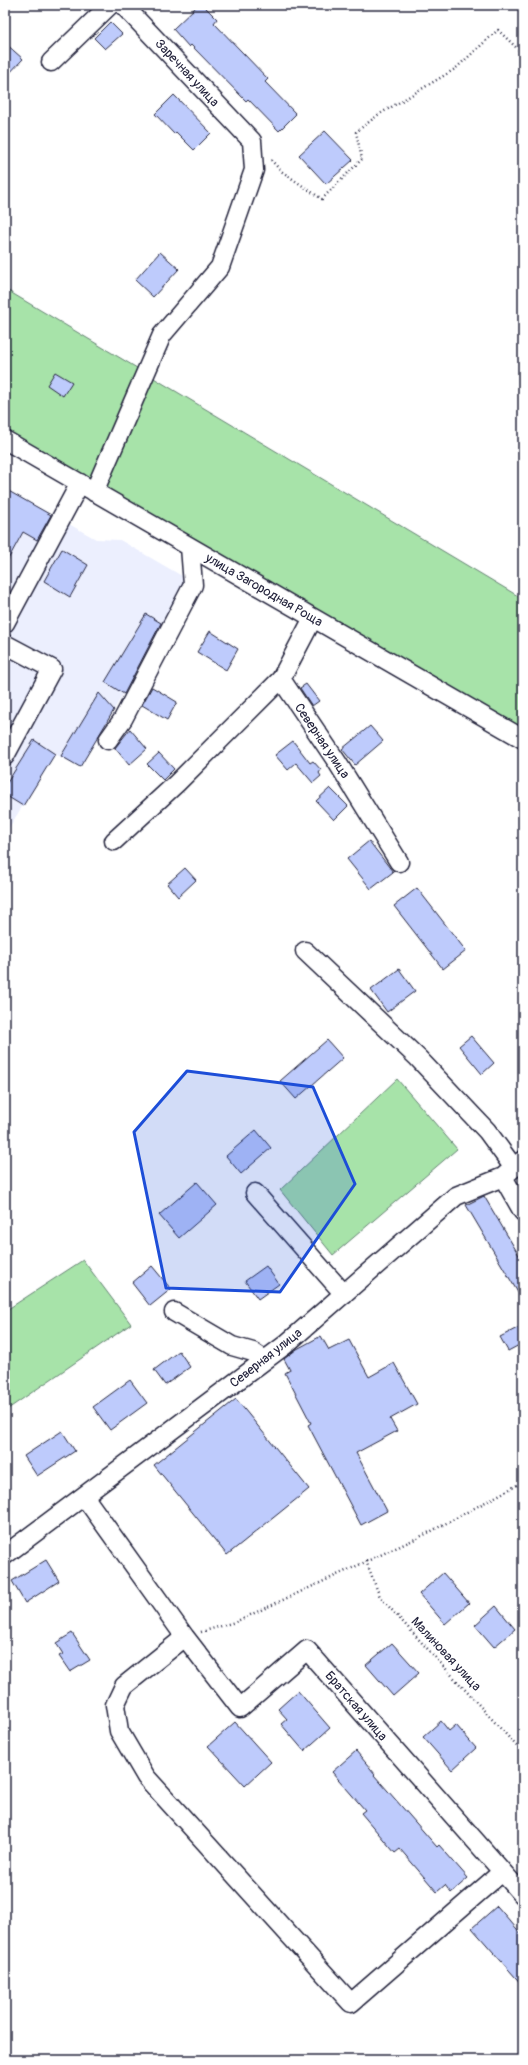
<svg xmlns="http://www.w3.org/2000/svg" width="528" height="2065" viewBox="0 0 528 2065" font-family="Pangolin,sans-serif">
<rect width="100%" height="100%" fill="#fff"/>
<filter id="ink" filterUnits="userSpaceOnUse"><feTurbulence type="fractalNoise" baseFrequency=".025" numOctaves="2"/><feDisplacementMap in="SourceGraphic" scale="8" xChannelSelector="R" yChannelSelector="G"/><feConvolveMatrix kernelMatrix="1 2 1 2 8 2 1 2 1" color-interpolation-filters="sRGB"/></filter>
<g filter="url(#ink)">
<path fill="#eceffe" d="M5,489L96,539L120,540L182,576L183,593L80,767L55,754L5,834Z"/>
<path fill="#a7e3a9" stroke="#648272" d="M5,289L523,599V732L5,440Z
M397,1079L457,1149L333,1255L280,1190Z
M83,1260L131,1324L5,1411V1311Z"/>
<path fill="#becbfc" stroke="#22223b" d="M198,5H203L217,19L214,23L268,79L265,82L296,114L279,131L248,99L246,101L191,45L189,47L173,29Z
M110,22L122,34L105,49L94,38Z
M5,43L23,59L5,78Z
M174,95L211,133L194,150L176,132L174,134L155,114Z
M325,131L353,160L326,184L299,155Z
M160,252L179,269L153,297L135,280Z
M55,372L72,382L63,396L47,385Z
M5,489L51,515L37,540L23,532L5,565Z
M62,549L88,565L70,597L44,581Z
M146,614L161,623L124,694L105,682Z
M210,631L238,649L226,670L197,652Z
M306,684L319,701L312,706L300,688Z
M152,687L177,702L167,720L142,705Z
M99,693L114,710L80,767L61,756Z
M370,726L383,741L355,765L342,749Z
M130,729L147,749L129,765L115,748Z
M34,740L55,754L23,806L5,795V786Z
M293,741L310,763L313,761L321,770L319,773L321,776L313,783L296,763L288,770L275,755Z
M159,753L174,769L163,780L147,764Z
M330,788L348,806L334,820L316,801Z
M369,841L393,872L371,889L347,859Z
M185,868L196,880L178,897L167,884Z
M417,888L466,951L443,969L394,906Z
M399,969L415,991L387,1012L371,990Z
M471,1036L494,1063L482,1074L459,1046Z
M327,1040L343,1058L296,1099L280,1081Z
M256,1130L271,1148L241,1174L226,1156Z
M197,1182L217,1205L179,1238L159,1215Z
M484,1196L523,1262V1301L466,1205Z
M152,1266L171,1289L150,1306L132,1283Z
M266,1266L279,1284L258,1299L245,1281Z
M523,1325V1343L508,1351L500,1337Z
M321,1336L329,1350L349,1340L369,1377L394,1363L417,1404L390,1419L397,1431L356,1453L387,1511L361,1525L308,1425L311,1423L285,1373L290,1370L284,1359L297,1349Z
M179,1351L190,1367L165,1385L154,1370Z
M130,1380L147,1403L110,1430L93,1407Z
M236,1399L309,1489L227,1555L154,1465Z
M62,1431L75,1451L37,1476L24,1456Z
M46,1560L59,1581L25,1603L12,1581Z
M443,1573L469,1603L445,1624L419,1594Z
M496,1606L515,1629L494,1647L475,1625Z
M72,1633L90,1660L70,1672L59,1656L63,1654L56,1643Z
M392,1643L419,1673L393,1696L366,1665Z
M298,1691L330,1728L304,1751L281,1724L287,1719L278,1709Z
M441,1721L449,1731L456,1725L476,1748L452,1770L423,1737Z
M235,1722L271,1762L245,1786L208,1746Z
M356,1751L375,1774L374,1775L437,1847L439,1845L468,1878L451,1893L445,1885L437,1892L400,1849L395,1853L361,1813L365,1810L332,1772Z
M497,1906L523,1936V1986L472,1928Z"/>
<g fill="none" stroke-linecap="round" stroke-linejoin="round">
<g stroke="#22223b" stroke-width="21">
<path id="minor" d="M51,62L110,5
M5,440L523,739
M94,492L162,335L220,267L254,170L252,141L123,5
M313,618L281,679L337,762L399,862
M5,623L80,483
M5,644L52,669L5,756
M108,740L123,719L193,585L190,547
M114,841L177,783L281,679
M305,951L418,1058L487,1131L514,1168
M503,1177L523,1212
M255,1193L344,1294
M174,1312L232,1346L253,1352L265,1360
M84,1496L185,1637L240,1708L307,1650L523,1895
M5,1555L285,1345L456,1196L503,1177L523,1160
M185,1637L124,1686L115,1705L119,1731L146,1777L351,2003L502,1872"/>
</g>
<path stroke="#22223b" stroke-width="2.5" stroke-dasharray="1 3" stroke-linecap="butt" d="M271,160L281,171L322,199L362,159L356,132L378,115L455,69L498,30L523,54
M366,1561L380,1597L523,1753
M201,1632L235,1622L426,1534L523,1482"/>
<use href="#minor" stroke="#fff" stroke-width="18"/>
</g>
</g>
<path fill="#1d4ed8" fill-opacity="0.2" stroke="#1d4ed8" stroke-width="3" stroke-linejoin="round" d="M187,1071L313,1087L355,1184L280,1292L166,1288L134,1132Z"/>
<g text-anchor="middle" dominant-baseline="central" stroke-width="3" stroke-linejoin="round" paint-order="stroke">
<g font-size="13" fill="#22223b" stroke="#fff">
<text transform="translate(187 73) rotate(47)">Заречная улица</text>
<text transform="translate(264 590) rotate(30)">улица Загородная Роща</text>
<text transform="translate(322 741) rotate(56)">Северная улица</text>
<text transform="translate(266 1358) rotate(-38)">Северная улица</text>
<text transform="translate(446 1654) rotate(47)">Малиновая улица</text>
<text transform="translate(356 1706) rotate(49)">Братская улица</text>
</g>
</g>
<rect width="528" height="2065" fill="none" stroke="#fff" stroke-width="20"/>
<rect x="10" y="10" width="508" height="2045" fill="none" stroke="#22223b" stroke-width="1.5" filter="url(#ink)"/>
</svg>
